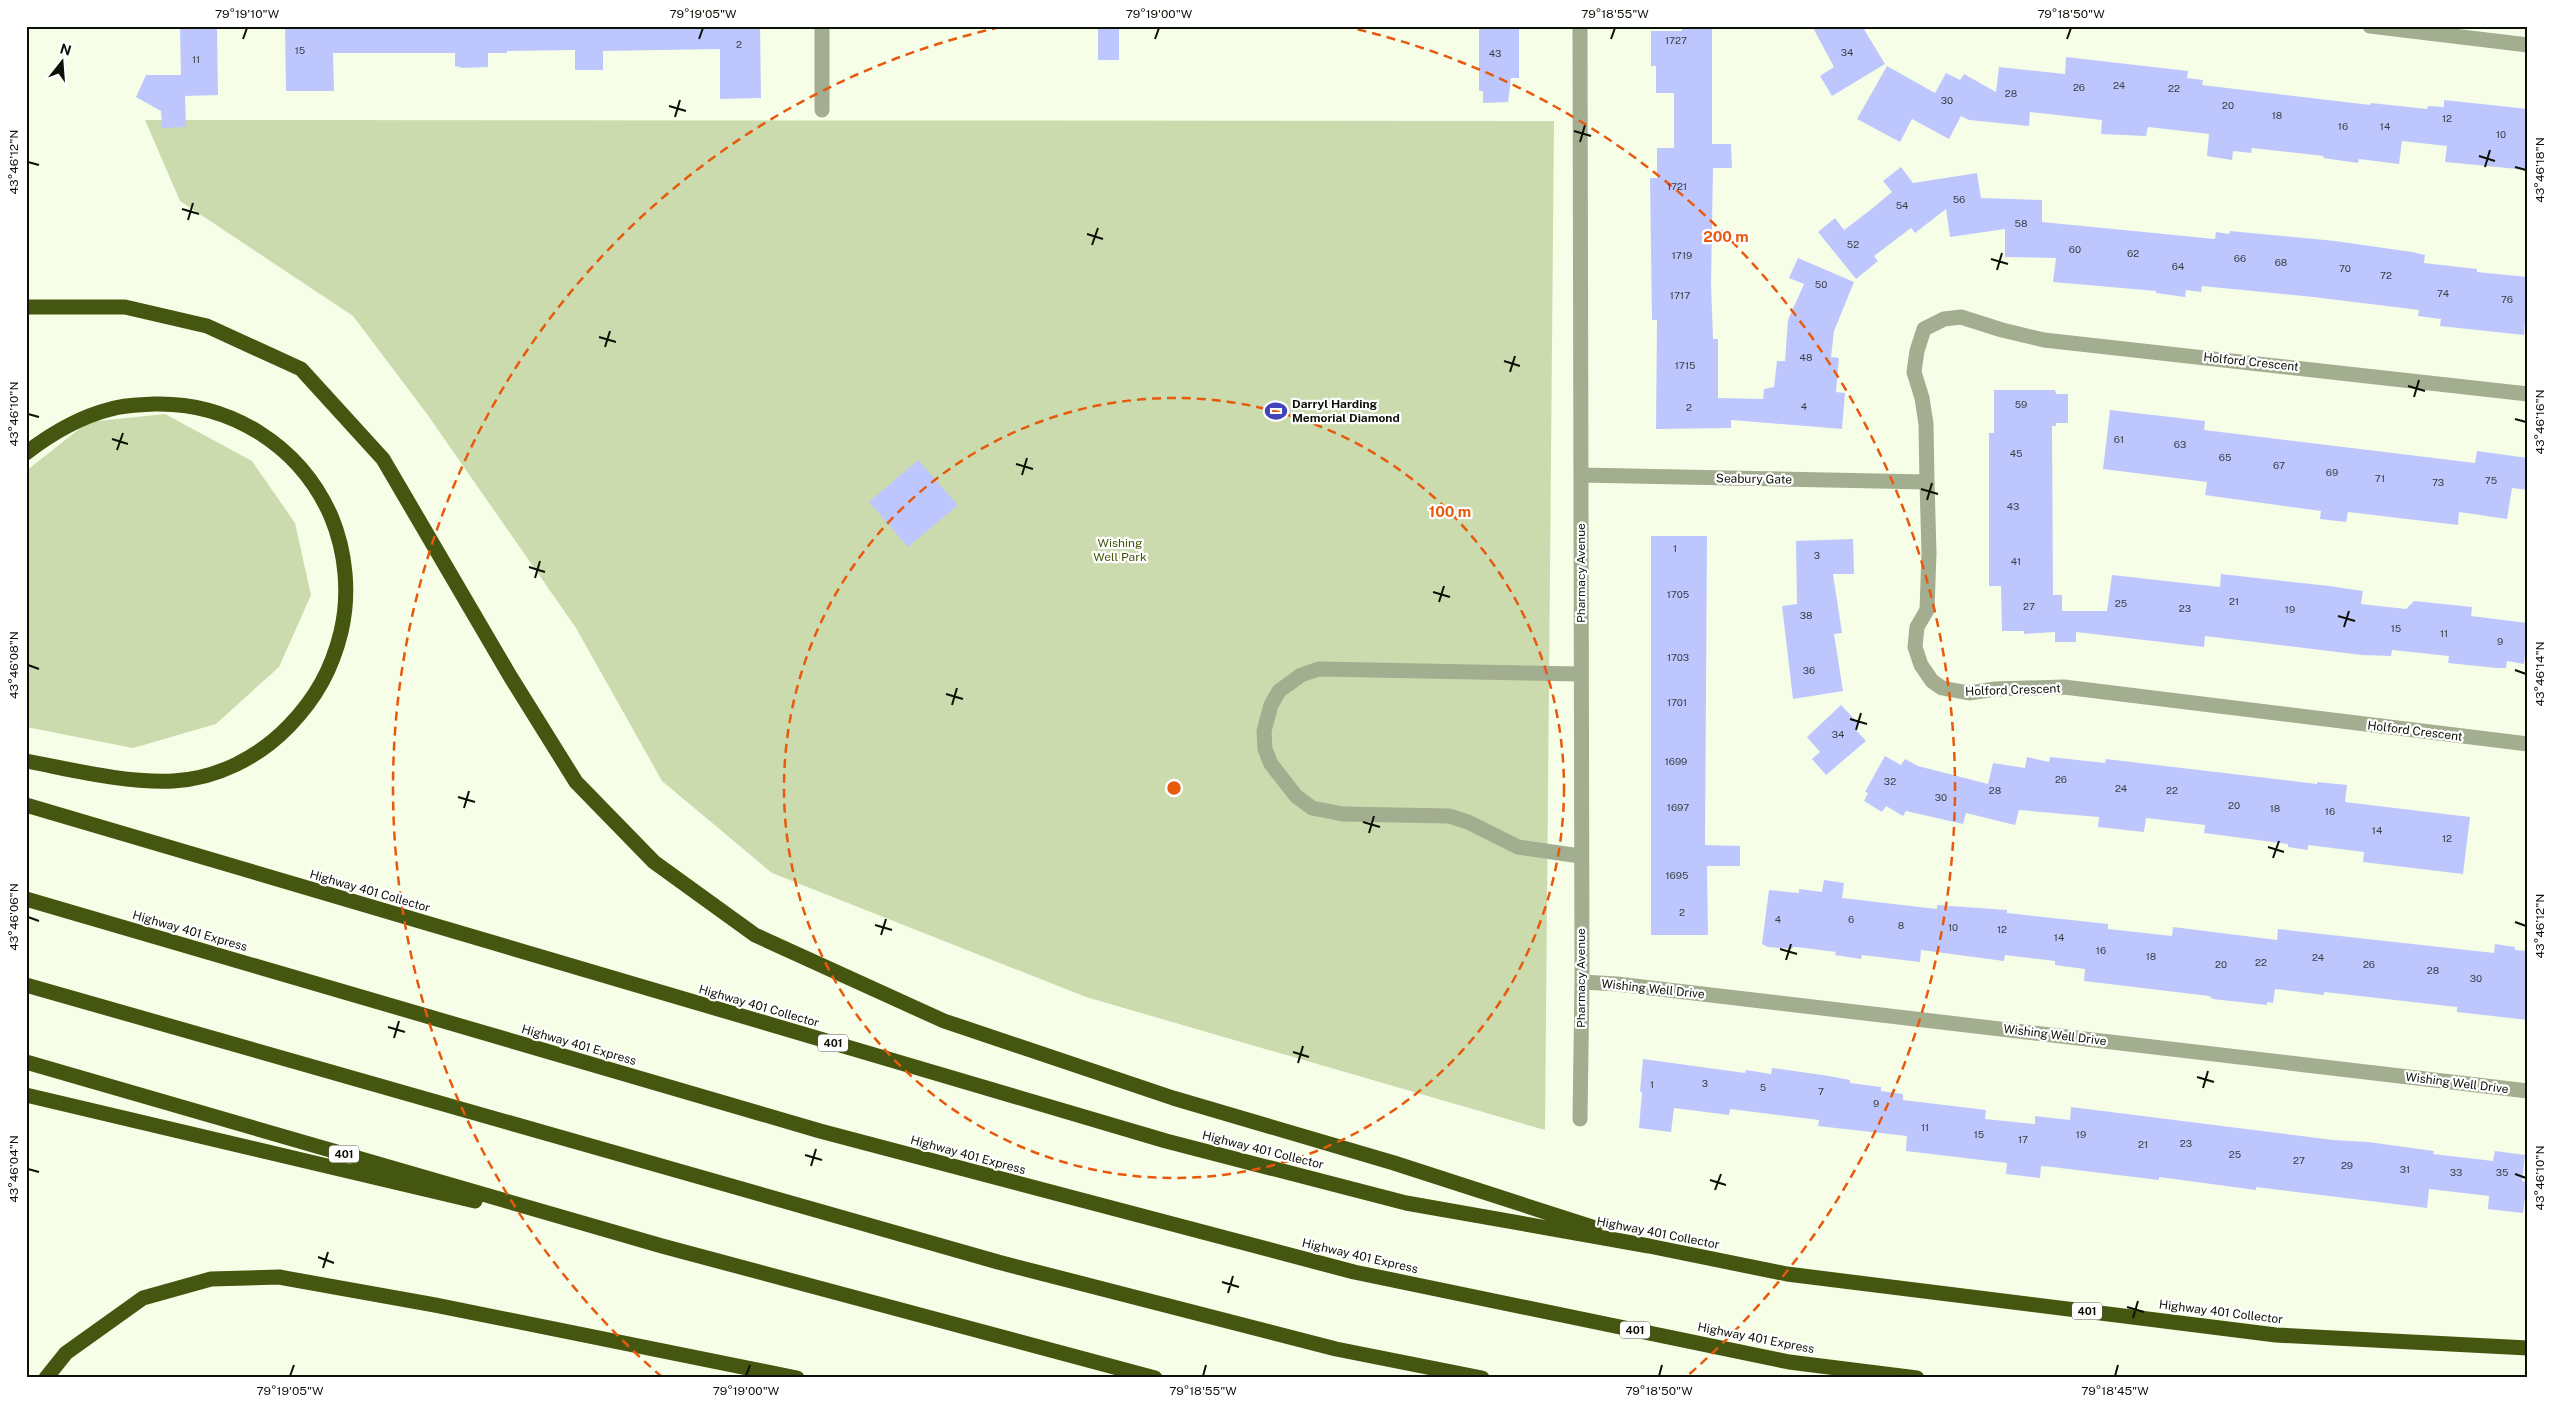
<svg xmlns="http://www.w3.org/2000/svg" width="2554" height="1404" viewBox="0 0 2554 1404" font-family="'Public Sans',sans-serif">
<rect width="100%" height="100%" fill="#f6fee7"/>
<path fill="#cbdbae" d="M145,120L1554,121L1545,1130L1086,997L772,873L662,781L576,628L427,414L353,316L180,201Z
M165,414L252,461L295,523L311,595L279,667L216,724L133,748L26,727V471L88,422Z"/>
<path fill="#bec7fd" d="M180,26H217L218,95L185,96L186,127L162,128L161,111L136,97L146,75H181Z
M285,26H760L761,98L720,99V49L603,51V70H575V50L507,51V53H488V67L463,68L455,66V53H333L334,91H286Z
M1098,26H1119V60H1098Z
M1479,26H1519V78H1511L1508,102L1483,103V91H1479Z
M1682,26H1712V144H1731L1732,168H1713L1711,284L1713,339H1718V398L1763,399L1764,389L1774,387L1777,361H1785L1788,320L1804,284L1789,278L1798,258L1854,282L1834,331L1831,357L1839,358L1836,392L1845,393L1842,429L1731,420V428L1656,429L1657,320H1652L1650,178H1657V148H1674V93H1656V66H1651V31H1682Z
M1812,26H1862L1885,64L1832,96L1820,76L1834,67Z
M2066,57L2188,71L2187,78L2203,80L2202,85L2370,105L2371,103L2427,109L2428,106L2444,107V100L2528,109V170L2445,162L2447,146L2402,141L2399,164L2359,159L2358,163L2323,158L2324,156L2252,148L2251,153L2233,151L2232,160L2207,156L2209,134L2148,127L2146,136L2101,134L2102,120L2030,112L2029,126L1969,120L1961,116L1949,139L1912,119L1900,142L1857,119L1887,66L1935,93L1946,73L1960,80L1964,74L1996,92L1999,67L2065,74Z
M1901,167L1913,183L1977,173L1981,198L2042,200V222L2215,239L2216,232L2229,234L2230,231L2335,241L2412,252L2425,255L2424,263L2477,269V272L2528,277L2524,335L2440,326L2441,319L2418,316L2419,310L2313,297L2202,286L2201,292L2186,290L2185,297L2156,293V291L2053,282L2056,258L2005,257V229L1950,237L1946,209L1915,233L1911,228L1874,256L1878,261L1856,279L1818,232L1835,218L1844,230L1869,211L1892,192L1883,181Z
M1994,390H2055L2056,394H2068V423H2056V426H2052L2053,595H2062V611H2107L2112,575L2220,587L2221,574L2329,586L2363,591L2361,604L2406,609L2414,601L2472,607L2471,616L2528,623L2524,664L2507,661L2506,668H2497L2448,663L2449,656L2392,650L2391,656L2362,655L2205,636L2204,647L2076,632V642H2055V632L2024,634V631H2002L2001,586H1989V433H1994Z
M2110,410L2205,421L2204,430L2475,463L2477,451L2528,458V490L2512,488L2507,519L2459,512L2458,525L2348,512L2346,522L2320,519L2321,511L2205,495L2207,482L2103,469Z
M918,460L958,505L908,547L869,502Z
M1651,536H1707L1705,845L1740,846V866H1707L1708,935H1651Z
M1853,539L1854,574H1833L1842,633L1834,634L1843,691L1793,699L1782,606L1797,604L1796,541Z
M1841,705L1859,724L1855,729L1866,741L1826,775L1812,759L1820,752L1807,737Z
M1885,756L1901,765L1905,759L1918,766L1988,784L1993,763L2025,768L2027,757L2049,762L2050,757L2105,763L2106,759L2317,784V782L2347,785L2345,802L2470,817L2463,874L2363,862L2364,852L2308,845V850L2288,847V844L2204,833L2205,825L2146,818L2144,832L2098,827L2099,817L2019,810L2015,825L1966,813L1963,824L1906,811L1903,816L1886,806L1882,812L1864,801L1868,793L1865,792Z
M1824,880L1844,883L1842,898L1937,909V905L2007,910V913L2108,924V929L2172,936L2173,927L2277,940L2278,929L2494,953L2495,944L2515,947V950L2528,951V1020L2457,1012V1007L2324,992V995L2275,989L2273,1003L2267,1002V1005L2213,999L2209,996L2084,981L2085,969L2055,965V961L2005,955L2004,961L1921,950L1920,962L1862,955L1861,959L1835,955L1836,952L1797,947H1793L1792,949L1768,947L1762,944L1769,890L1799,893V889L1822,892Z
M1643,1059L1745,1073L1746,1070L1771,1074L1772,1068L1829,1076L1850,1080V1083L1881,1087V1091L1903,1094V1100L1986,1110L1985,1119L2035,1124V1116L2070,1120L2071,1107L2333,1140L2368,1142L2434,1151L2433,1154L2493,1161L2495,1151L2525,1155L2522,1181L2527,1182L2523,1213L2488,1209L2489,1196L2429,1189L2427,1208L2256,1187V1190L2159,1177V1180L2052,1167L2041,1166L2040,1178L2006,1174L2007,1163L1906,1151L1907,1136L1818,1126L1819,1120L1730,1109L1729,1115L1674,1108L1671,1132L1639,1128L1642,1092H1640Z"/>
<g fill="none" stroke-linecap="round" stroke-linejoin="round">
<path stroke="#a3ad90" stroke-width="15" d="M1580,26L1582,982L1580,1119
M2370,26L2528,45
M822,110V26
M2528,394L2044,340L2002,330L1961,317L1944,319L1924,329L1917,351L1914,372L1922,398L1926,424L1927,482L1929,553L1927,610L1917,627L1915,647L1921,665L1932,681L1942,688L1969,693L1995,689L2064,687L2528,744
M1581,475L1927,482
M1580,856L1518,847L1468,822L1449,816L1343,814L1312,808L1296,796L1271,764L1265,749L1264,731L1271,705L1279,691L1301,675L1319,669L1581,674
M1582,982L1617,984L2528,1091"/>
<path stroke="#44560f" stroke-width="15" d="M26,307H125L207,326L301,369L383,459L510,676L576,782L654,862L755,935L944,1021L1173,1098L1394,1163L1595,1228
M26,453C52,433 79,417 111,409C124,405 140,405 154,404C231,402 300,446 331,516C346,552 350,594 341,632C332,669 316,698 289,726C259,757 217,779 173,781C124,783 74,770 26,761
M26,805L1166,1141L1406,1203L1649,1246L1787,1274L2276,1335L2528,1348
M26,899L820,1131L1354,1272L1789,1362L1917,1378
M26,985L998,1262L1336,1349L1482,1378
M26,1062L662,1246L1155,1378
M26,1095L475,1201
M46,1378L66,1353L143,1298L211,1279L279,1277L435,1305L797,1378"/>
</g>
<path fill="none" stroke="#0d1007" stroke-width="2" d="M243,39L247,28M699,39L703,28M1155,39L1159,28M1611,39L1615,28M2067,39L2071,28M669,106L686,111M675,117L680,100M1574,131L1591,136M1580,142L1585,125M2479,156L2495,161M28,162L39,165M2485,167L2490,150M2515,167L2526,170M182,209L199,214M188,220L193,203M1087,234L1103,239M1092,245L1098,228M1991,259L2008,264M1997,270L2002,253M599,337L616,342M605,347L610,331M1504,361L1520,366M1510,372L1515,356M2408,386L2425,391M2414,397L2419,380M28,414L39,417M2515,419L2526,422M112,439L128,444M117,450L123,433M1016,464L1033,469M1022,475L1027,458M1921,489L1938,494M1927,500L1932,483M529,567L545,572M535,578L540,561M1433,592L1450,597M1439,602L1444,586M2338,616L2355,621M2344,627L2349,611M28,665L39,669M2515,670L2526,674M946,694L963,699M952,705L957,688M1850,719L1867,724M1856,730L1861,713M458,797L475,802M464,808L469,791M1363,822L1380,827M1369,833L1374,816M2268,847L2284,852M2273,858L2279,841M28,917L39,921M2515,922L2526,926M875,925L892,930M881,935L886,919M1780,949L1797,954M1786,960L1791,944M388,1027L405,1032M394,1038L399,1021M1293,1052L1309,1057M1298,1063L1303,1046M2197,1077L2214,1082M2203,1088L2208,1071M805,1155L822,1160M811,1166L816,1149M28,1169L39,1172M2515,1174L2526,1178M1710,1180L1726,1185M1715,1190L1721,1174M318,1257L334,1263M323,1268L328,1252M1222,1282L1239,1287M1228,1293L1233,1276M2127,1307L2144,1312M2133,1318L2138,1301M290,1376L294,1365M746,1376L750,1365M1203,1376L1206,1365M1659,1376L1662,1365M2115,1376L2118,1365"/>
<g fill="none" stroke="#e8590c" stroke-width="2.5" stroke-dasharray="9 6">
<circle cx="1174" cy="788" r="390"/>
<path d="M662 1377A780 780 0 0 1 1005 26M1343 26A780 780 0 0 1 1686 1377"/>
</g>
<defs>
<g id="stadium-bare" transform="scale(1.725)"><path d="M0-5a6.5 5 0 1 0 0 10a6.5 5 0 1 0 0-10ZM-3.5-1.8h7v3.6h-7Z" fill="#4644ba" stroke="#fff" stroke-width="2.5" paint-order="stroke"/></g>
</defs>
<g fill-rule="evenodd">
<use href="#stadium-bare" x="1276" y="411"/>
</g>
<g text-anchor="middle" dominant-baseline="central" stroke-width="4.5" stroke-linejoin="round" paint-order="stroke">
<g font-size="10" fill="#393e44">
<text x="1676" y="40">1727</text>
<text x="739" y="44">2</text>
<text x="300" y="50">15</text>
<text x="1847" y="52">34</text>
<text x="1495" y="53">43</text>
<text x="196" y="59">11</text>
<text x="2119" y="85">24</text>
<text x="2079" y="87">26</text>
<text x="2174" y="88">22</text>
<text x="2011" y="93">28</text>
<text x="1947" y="100">30</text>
<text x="2228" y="105">20</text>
<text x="2277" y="115">18</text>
<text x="2447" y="118">12</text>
<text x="2343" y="126">16</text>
<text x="2385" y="126">14</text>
<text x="2501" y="134">10</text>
<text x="1677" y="186">1721</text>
<text x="1959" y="199">56</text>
<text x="1902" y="205">54</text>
<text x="2021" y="223">58</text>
<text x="1853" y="244">52</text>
<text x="2075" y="249">60</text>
<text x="2133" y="253">62</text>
<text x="1682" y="255">1719</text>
<text x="2240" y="258">66</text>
<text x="2281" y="262">68</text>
<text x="2178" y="266">64</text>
<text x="2345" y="268">70</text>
<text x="2386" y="275">72</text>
<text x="1821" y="284">50</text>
<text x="2443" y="293">74</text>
<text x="1680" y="295">1717</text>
<text x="2507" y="299">76</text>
<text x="1806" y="357">48</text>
<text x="1685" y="365">1715</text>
<text x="2021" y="404">59</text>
<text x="1804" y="406">4</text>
<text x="1689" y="407">2</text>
<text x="2119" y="439">61</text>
<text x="2180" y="444">63</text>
<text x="2016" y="453">45</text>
<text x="2225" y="457">65</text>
<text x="2279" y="465">67</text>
<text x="2332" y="472">69</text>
<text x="2380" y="478">71</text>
<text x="2491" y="480">75</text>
<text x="2438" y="482">73</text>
<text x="2013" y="506">43</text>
<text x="1675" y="548">1</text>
<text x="1817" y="555">3</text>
<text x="2016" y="561">41</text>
<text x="1678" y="594">1705</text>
<text x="2234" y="601">21</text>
<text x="2121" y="603">25</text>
<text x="2029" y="606">27</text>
<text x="2185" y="608">23</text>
<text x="2290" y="609">19</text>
<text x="1806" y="615">38</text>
<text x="2396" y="628">15</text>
<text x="2444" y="633">11</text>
<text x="2500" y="641">9</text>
<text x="1678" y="657">1703</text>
<text x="1809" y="670">36</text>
<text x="1677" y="702">1701</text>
<text x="1838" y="734">34</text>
<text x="1676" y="761">1699</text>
<text x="2061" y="779">26</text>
<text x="1890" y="781">32</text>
<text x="2121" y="788">24</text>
<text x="1995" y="790">28</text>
<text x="2172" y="790">22</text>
<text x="1941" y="797">30</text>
<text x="2234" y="805">20</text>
<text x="1678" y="807">1697</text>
<text x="2275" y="808">18</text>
<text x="2330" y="811">16</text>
<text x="2377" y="830">14</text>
<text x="2447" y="838">12</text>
<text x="1677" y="875">1695</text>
<text x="1682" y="912">2</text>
<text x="1778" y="919">4</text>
<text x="1851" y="919">6</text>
<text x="1901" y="925">8</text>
<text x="1953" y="927">10</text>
<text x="2002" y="929">12</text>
<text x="2059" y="937">14</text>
<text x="2101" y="950">16</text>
<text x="2151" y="956">18</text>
<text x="2318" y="957">24</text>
<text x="2261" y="962">22</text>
<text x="2221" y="964">20</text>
<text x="2369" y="964">26</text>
<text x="2433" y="970">28</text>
<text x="2476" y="978">30</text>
<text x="1705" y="1083">3</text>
<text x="1652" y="1084">1</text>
<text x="1763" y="1087">5</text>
<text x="1821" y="1091">7</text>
<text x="1876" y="1103">9</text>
<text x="1925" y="1127">11</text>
<text x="1979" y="1134">15</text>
<text x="2081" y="1134">19</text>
<text x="2023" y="1139">17</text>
<text x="2186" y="1143">23</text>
<text x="2143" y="1144">21</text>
<text x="2235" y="1154">25</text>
<text x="2299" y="1160">27</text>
<text x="2347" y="1165">29</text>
<text x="2405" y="1169">31</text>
<text x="2456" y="1172">33</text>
<text x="2502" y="1172">35</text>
</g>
<g fill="#fff" stroke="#565851" stroke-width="1">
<rect x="818" y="1034.5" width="30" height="17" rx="4"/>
<rect x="329" y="1145.5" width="30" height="17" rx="4"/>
<rect x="2072" y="1302.5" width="30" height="17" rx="4"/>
<rect x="1620" y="1321.5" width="30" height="17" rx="4"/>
</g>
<g font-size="11" font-weight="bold" fill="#0d1007">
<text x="833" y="1043">401</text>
<text x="344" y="1154">401</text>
<text x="2087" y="1311">401</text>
<text x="1635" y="1330">401</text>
</g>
<g font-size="12" fill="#0d1007" stroke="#fff">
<text transform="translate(2251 362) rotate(6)">Holford Crescent</text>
<text transform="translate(1754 479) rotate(1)">Seabury Gate</text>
<text transform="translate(1581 573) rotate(-90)">Pharmacy Avenue</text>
<text transform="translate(2013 690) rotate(-2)">Holford Crescent</text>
<text transform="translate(2415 731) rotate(7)">Holford Crescent</text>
<text transform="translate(370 891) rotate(16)">Highway 401 Collector</text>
<text transform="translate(190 931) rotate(16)">Highway 401 Express</text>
<text transform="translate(1581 978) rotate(-90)">Pharmacy Avenue</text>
<text transform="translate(1653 989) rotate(6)">Wishing Well Drive</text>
<text transform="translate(759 1006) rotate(16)">Highway 401 Collector</text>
<text transform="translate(2055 1035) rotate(7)">Wishing Well Drive</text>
<text transform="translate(579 1045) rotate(16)">Highway 401 Express</text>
<text transform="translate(2457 1083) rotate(7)">Wishing Well Drive</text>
<text transform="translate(1263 1150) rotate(14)">Highway 401 Collector</text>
<text transform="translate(968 1155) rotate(15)">Highway 401 Express</text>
<text transform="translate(1658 1233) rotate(11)">Highway 401 Collector</text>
<text transform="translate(1360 1256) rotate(13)">Highway 401 Express</text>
<text transform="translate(2221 1312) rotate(7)">Highway 401 Collector</text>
<text transform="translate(1756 1338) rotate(11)">Highway 401 Express</text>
</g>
<g font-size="12" font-weight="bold" fill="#0d1007" stroke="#fff" text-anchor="start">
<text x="1292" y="404">Darryl Harding<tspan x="1292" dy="14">Memorial Diamond</tspan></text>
</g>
<g font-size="12" fill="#425504" stroke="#fff">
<text x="1120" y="543">Wishing<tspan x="1120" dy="14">Well Park</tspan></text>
</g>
</g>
<circle cx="1174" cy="788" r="8" fill="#e8590c" stroke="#fff" stroke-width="2.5"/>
<g font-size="15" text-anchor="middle" font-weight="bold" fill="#e8590c" stroke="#fff" stroke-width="4.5" stroke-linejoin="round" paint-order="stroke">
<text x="1726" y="242">200 m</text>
<text x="1450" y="517">100 m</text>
</g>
<rect width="2554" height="1404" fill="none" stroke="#ffffff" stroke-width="55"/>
<g transform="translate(62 62) rotate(17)" stroke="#ffffff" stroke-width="4" paint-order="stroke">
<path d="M0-4L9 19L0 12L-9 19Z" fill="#0d1007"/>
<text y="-8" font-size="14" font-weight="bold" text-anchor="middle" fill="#0d1007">N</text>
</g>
<rect x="28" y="28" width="2498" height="1348" fill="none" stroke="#0d1007" stroke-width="2"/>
<g font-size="12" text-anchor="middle" fill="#0d1007">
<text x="247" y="18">79°19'10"W</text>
<text x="703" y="18">79°19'05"W</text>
<text x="1159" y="18">79°19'00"W</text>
<text x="1615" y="18">79°18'55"W</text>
<text x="2071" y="18">79°18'50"W</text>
<text transform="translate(14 162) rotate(-90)" y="4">43°46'12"N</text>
<text transform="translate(2540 170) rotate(-90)" y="4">43°46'18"N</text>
<text transform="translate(14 414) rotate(-90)" y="4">43°46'10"N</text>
<text transform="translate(2540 422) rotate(-90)" y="4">43°46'16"N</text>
<text transform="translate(14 665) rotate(-90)" y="4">43°46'08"N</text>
<text transform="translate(2540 674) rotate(-90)" y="4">43°46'14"N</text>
<text transform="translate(14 917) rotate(-90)" y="4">43°46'06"N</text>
<text transform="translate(2540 926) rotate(-90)" y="4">43°46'12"N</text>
<text transform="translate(14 1169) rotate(-90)" y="4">43°46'04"N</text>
<text transform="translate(2540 1178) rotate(-90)" y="4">43°46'10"N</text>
<text x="290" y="1395">79°19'05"W</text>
<text x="746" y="1395">79°19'00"W</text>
<text x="1203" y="1395">79°18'55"W</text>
<text x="1659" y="1395">79°18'50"W</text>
<text x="2115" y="1395">79°18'45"W</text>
</g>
</svg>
